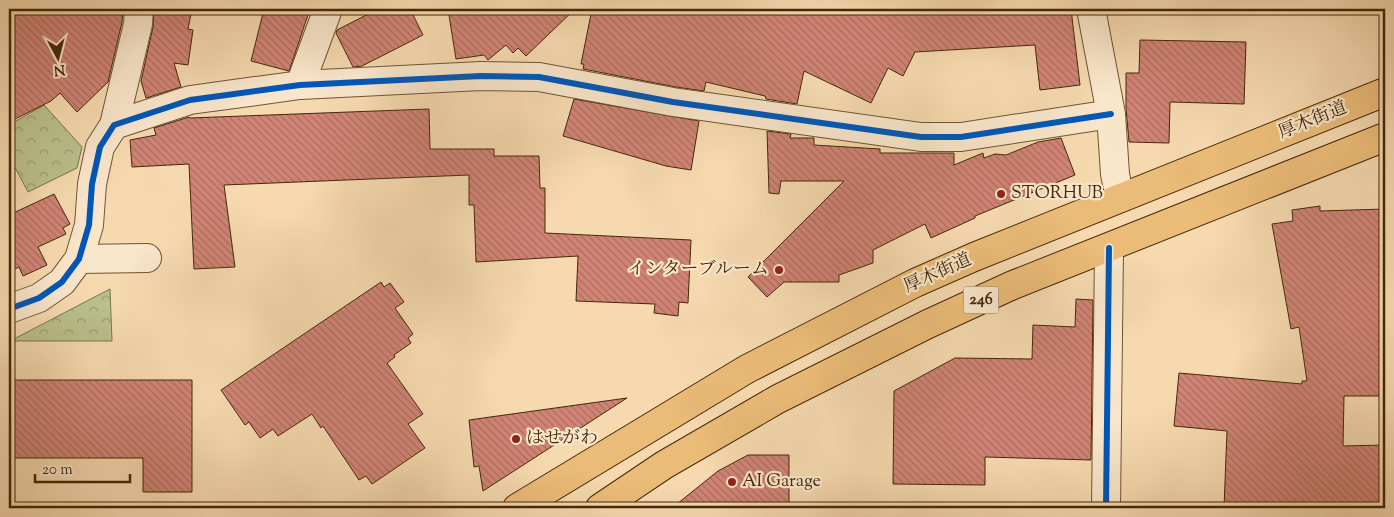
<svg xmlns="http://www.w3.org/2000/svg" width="1394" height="517" viewBox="0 0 1394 517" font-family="'Sorts Mill Goudy','Noto Serif JP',serif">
<defs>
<pattern id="park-crowns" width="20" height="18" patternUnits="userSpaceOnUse" patternTransform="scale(1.25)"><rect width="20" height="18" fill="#bac08c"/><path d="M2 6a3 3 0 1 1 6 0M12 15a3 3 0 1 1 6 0" fill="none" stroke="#999c71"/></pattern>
<pattern id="building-back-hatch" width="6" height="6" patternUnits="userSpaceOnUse" patternTransform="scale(1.25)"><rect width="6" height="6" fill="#d18476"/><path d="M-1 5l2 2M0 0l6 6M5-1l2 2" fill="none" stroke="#ab6c5f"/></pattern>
</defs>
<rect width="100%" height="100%" fill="#f6d9af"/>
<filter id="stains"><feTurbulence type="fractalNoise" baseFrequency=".004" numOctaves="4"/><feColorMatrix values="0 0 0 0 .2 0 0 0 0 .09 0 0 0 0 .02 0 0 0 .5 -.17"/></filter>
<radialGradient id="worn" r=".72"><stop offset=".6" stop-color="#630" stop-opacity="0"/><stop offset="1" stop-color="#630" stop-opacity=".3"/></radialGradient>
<path fill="url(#park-crowns)" stroke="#7f744b" d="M44,105L82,147L77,168L28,192L9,156V125Z
M110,289L112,341H10Z"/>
<path fill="url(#building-back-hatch)" stroke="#44280a" d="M13,9H123L122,22L108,82L77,112L60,93L51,101L9,122V72L12,70Z
M154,9H192L188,29L193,30L188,65L174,63L181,87L146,98L141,81L153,27Z
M264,9H310L289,71L251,61Z
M378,9H410L423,35L362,66L353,67L336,33L337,30Z
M448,9H575L526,56L518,48L513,53L506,45L488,60L484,55L456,59Z
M592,9H898L897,11L945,9H1071L1080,85L1040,90L1035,45L915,52L903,76L888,68L871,103L804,71L797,104L766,99L765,96L706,82L704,91L676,87L583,69L584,64H581Z
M1140,40L1246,42L1244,104L1170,102L1169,143L1129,142L1126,108V73H1139Z
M574,99L699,121L691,170L666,166L563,136Z
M429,109L430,149H494V156H539L540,188H545V233L691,240L688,303L679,302L678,316L654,313L655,304L576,301L578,256L476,262L474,205H469V175L224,185L235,267L194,269L189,164L132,167L130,140L156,135L154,128L189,117L190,118Z
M767,131L791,134L790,138H814V145L880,149V153H954V165L983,153L984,158L995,154L1006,155L1038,142L1061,138L1075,175L975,216V218L931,238L925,224L873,250V263L839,275V282H784L767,297L748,277L844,181H781L779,194L769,193Z
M54,194L70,224L63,228L66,234L38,247L47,265L23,276L19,267L9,272V215Z
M1320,206V211L1385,209V396H1344L1343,446L1385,445V508H1224L1227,431L1174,426L1179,373L1302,384V381H1307L1299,327L1291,329L1272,224L1293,221L1292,210Z
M381,282L384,287L390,283L404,302L395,308L413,334L408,338L411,343L394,355L395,357L387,363L423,414L408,424L425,448L372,484L366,476L359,480L323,426L321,428L312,414L278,436L273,429L260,438L249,422L245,425L221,390Z
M1076,299L1093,300L1091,460L985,457V485L893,484L894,391L955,358L1032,359L1033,325L1075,327Z
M9,380H192V492H143V458H9Z
M627,398L483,491L479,466L474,467L469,420Z
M748,455H789V508H672L718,471Z"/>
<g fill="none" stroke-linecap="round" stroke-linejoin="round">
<g stroke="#705433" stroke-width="30">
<path id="minor" d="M1091,9L1111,114L1115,174L1120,198
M300,85L328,9
M114,125L138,24L139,9
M79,259L147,258
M9,309L39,298L62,282L79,259L89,225L92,184L100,147L114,125L190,100L300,85L481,76L539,77L673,102L921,137H961L1111,114
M1106,508L1109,248"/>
</g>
<g stroke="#44280a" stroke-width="30">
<path id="trunk" d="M517,508L747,369L915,283L974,257L1385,92
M600,508L664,465L778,399L928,324L1013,285L1385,137"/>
</g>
<use href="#minor" stroke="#f9e6cb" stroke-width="28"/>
<use href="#trunk" stroke="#ebbc78" stroke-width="28"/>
<g stroke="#f9e6cb" stroke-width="9">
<path id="cycleway" d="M9,309L39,298L62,282L79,259L89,225L92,184L100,147L114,125L190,100L300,85L481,76L539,77L673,102L921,137H961L1111,114
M1106,508L1109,248"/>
</g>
<use href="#cycleway" stroke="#0057b8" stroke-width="6"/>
</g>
<g fill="#8f2418" stroke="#f9e6cb" stroke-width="2">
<circle cx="1001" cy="194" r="5"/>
<circle cx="779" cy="270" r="5"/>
<circle cx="516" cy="439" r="5"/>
<circle cx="732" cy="482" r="5"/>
</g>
<g text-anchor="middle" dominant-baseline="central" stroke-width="4.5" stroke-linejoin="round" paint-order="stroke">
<rect fill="#f9e6cb" stroke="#7a6144" stroke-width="1" x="963.5" y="286.5" width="35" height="27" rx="4"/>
<g font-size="16" font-weight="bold" fill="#44280a">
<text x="981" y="300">246</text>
</g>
<g font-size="18" fill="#44280a" stroke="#f9e6cb">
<text transform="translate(1313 121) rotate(-22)">厚木街道</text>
<text transform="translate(938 274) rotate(-24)">厚木街道</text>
</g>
<g font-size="18" fill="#44280a" stroke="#f9e6cb" text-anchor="start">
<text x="1011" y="194">STORHUB</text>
<text x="769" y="270" text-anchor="end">インターブルーム</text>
<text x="526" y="439">はせがわ</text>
<text x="742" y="482">AI Garage</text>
</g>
</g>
<rect width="1394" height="517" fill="none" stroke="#f6d9af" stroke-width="30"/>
<rect x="10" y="10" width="1374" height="497" fill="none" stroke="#44280a" stroke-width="2.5"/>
<rect x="15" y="15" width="1364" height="487" fill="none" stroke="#44280a"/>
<g transform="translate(58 58) rotate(173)" stroke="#f9e6cb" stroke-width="4" paint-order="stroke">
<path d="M0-4L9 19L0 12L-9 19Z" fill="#44280a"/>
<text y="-8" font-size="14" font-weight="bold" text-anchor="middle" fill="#44280a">N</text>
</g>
<path d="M35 474v8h95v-8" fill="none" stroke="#44280a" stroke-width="2.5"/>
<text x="42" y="474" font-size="15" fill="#44280a" stroke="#f9e6cb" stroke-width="4" paint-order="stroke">20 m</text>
<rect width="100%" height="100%" filter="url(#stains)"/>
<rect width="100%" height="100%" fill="url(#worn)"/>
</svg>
